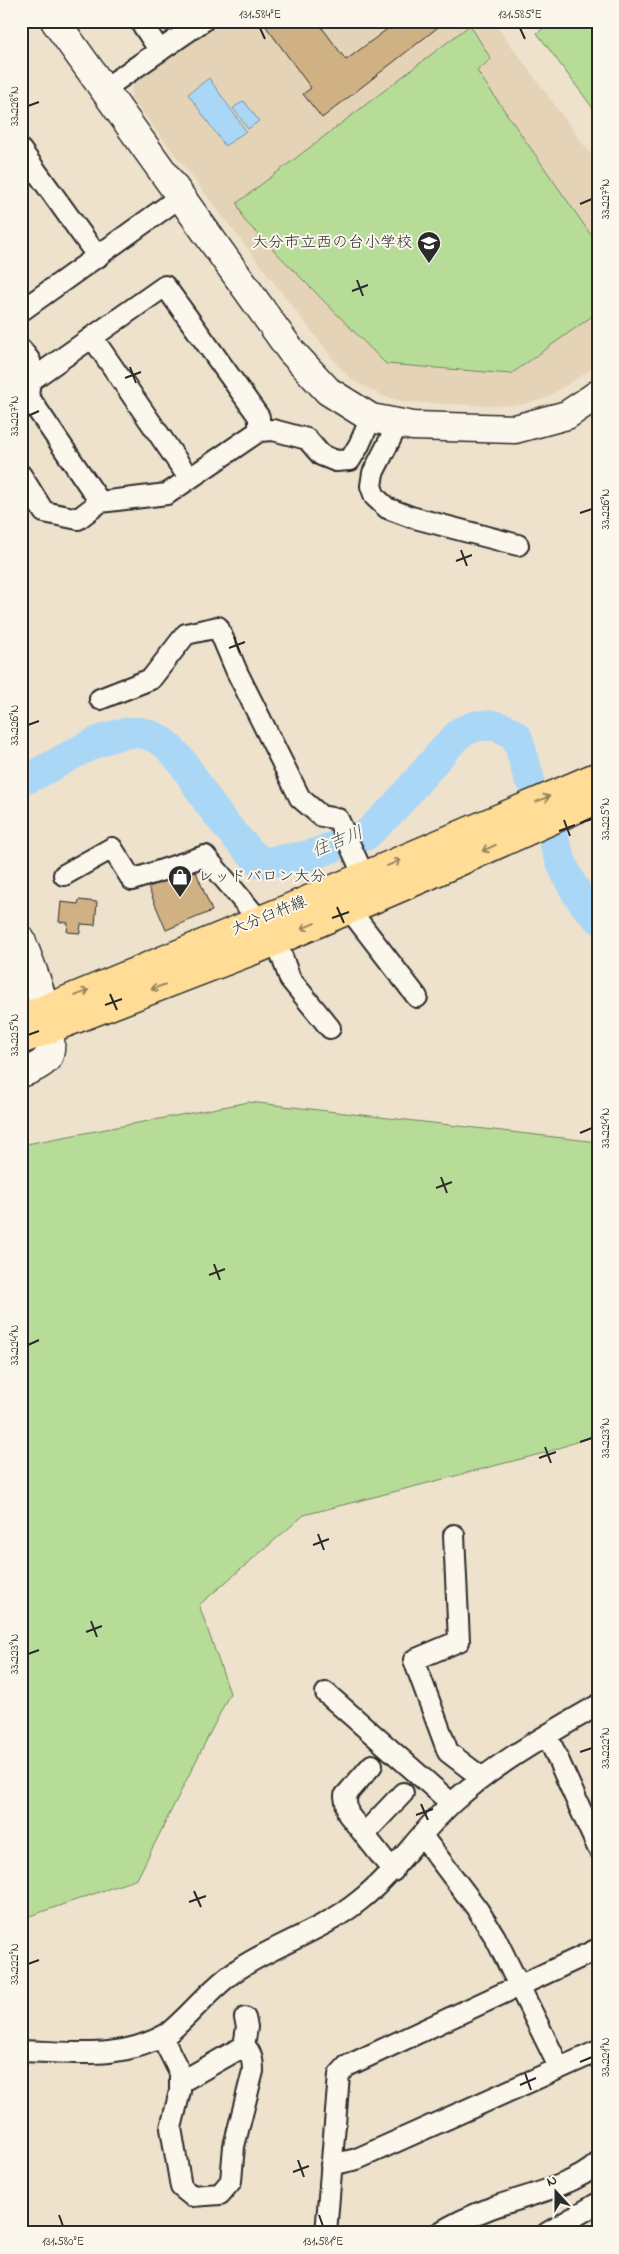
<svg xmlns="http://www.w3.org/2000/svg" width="619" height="2254" viewBox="0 0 619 2254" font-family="'Indie Flower','Klee One',sans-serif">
<rect width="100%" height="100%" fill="#eee2cd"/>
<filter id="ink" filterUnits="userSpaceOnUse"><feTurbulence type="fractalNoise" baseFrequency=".02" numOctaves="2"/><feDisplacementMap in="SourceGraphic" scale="10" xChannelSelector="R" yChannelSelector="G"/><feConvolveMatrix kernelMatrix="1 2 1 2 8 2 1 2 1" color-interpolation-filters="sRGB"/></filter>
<g filter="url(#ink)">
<path fill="#e5d3b7" d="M150,21H175L158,33Z
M223,21H493L598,164V365L544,399L518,405L490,406L405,402L383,396L352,380L337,364L131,98L132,85Z"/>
<path fill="#b7dc97" stroke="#718461" d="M553,21H598V115L537,33Z
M470,25L491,59L477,71L598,245V312L511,374L386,364L244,220L237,203Z
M249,1102L598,1142V1434L548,1452L304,1515L199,1605L230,1693L137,1879L21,1919V1145Z"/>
<path fill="#abd7f7" stroke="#7892a5" d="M209,78L246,131L225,146L188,94Z
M244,101L259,121L248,129L233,108Z"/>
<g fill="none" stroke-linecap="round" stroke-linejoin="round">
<path stroke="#abd7f7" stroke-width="31" d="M21,781C54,768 83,744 117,735C168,720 187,773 211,806C226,826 243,846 261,863L308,856L366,835L393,809L450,743L461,732L476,726L492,725L505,729L517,737L529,778
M554,841C563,869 575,898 598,918"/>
</g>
<path fill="#cfb184" stroke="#2b2b2b" d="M262,21H317L346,60L398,21H446L322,118L303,94L311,88Z
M196,872L212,911L166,930L148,887Z
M79,900L97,902L95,925L81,924L80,933L67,932L68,923L59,922L61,902L78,904Z"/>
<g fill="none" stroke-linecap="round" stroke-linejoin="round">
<g stroke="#2b2b2b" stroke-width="24">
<path id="street" d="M140,21L160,51
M104,89L203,21
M21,150L98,257
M21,311L180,197
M92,337L189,478
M21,349L30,361L21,368
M398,424L373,473L371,486L375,497L387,508L411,517L518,545
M259,431V417L165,286L30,381L28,396L100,502L167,494L259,431L273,430L307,439L321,455L336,461L350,460L359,445L371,418
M21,475L44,512L78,519L100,502
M100,699L151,679L186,634L218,627L237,672L300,798L321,816L338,819L369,887
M64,875L112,848L132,880L205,856L276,940L290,979L330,1028
M349,909L417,997
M454,1535L459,1641L414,1660L448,1752L482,1778
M326,1693L451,1803
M547,1735L598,1848
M372,1765L345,1796L348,1814L393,1871
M364,1834L403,1793
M422,1836L478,1910L495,1937L559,2067
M162,2037L180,2073V2091L171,2128L181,2187L192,2196L220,2194L231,2181L234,2146L253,2071C253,2062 251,2051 244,2046L181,2082
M244,2046L247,2027L245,2018
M21,2051C73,2052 119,2061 167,2034C191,2015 211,1987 237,1970C276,1944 322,1931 359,1901C395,1873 419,1833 453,1802C496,1763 547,1735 598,1705
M331,2165L357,2159L598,2051
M326,2233L339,2075L347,2066L598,1949
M439,2233C455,2223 473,2215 491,2208C521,2197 575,2186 598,2163
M547,2233L598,2203"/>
</g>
<g stroke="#2b2b2b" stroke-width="31">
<path id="secondary" d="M55,21L291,351L328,391L371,418L413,426L515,429L567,415L598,394
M21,940C30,962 60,1037 48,1057C43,1065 30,1070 21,1073"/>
</g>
<g stroke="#2b2b2b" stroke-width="31">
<path id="primary" d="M21,1019L280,912L598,776
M21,1040L262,947L425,877L598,799"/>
</g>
<use href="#street" stroke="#fbf7ec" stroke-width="20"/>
<use href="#secondary" stroke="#fbf7ec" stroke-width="28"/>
<use href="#primary" stroke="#ffdd96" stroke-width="28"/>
</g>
<defs><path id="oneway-shaft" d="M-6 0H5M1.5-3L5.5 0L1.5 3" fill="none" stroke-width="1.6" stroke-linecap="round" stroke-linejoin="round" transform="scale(1.25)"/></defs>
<g stroke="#958460">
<use href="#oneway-shaft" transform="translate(543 799) rotate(-23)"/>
<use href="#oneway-shaft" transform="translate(489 848) rotate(155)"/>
<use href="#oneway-shaft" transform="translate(394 863) rotate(-23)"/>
<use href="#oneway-shaft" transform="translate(308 926) rotate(157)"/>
<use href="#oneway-shaft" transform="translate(158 987) rotate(159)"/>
<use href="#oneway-shaft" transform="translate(82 993) rotate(-23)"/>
</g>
</g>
<path fill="none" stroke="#2b2b2b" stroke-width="2" d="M260,28L265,39M520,28L525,39M28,106L39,102M580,204L592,199M357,280L363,296M352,291L368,285M130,367L136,383M125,378L141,372M28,416L39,411M580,513L592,509M461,550L467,566M456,561L472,555M234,637L240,653M229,648L245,642M28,725L39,721M564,820L570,836M580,823L592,819M559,831L575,825M337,907L344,923M332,918L349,912M110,994L117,1010M105,1005L122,999M28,1035L39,1031M580,1133L592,1128M441,1177L447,1193M436,1188L452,1182M214,1264L220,1280M209,1275L225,1269M28,1345L39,1340M580,1442L592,1438M545,1447L551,1463M539,1458L556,1452M318,1534L324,1550M313,1545L329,1539M91,1621L97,1637M86,1632L102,1626M28,1654L39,1650M580,1752L592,1748M421,1804L428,1820M416,1815L433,1809M194,1891L201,1907M189,1902L206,1896M28,1964L39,1960M580,2062L592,2057M525,2073L531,2090M520,2085L536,2078M298,2160L304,2177M293,2172L309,2166M59,2215L63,2226M319,2215L323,2226"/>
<defs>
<g id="school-pin" transform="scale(1.25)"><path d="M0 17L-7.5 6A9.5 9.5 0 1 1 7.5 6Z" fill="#2b2b2b" stroke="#fbf7ec"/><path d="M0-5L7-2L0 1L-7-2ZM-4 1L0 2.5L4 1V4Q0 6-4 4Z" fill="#fff"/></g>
<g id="shop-pin" transform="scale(1.25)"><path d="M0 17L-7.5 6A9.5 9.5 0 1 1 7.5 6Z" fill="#2b2b2b" stroke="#fbf7ec"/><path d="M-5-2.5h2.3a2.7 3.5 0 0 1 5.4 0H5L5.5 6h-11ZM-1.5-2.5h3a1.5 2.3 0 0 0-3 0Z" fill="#fff"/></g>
</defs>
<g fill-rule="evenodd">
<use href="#school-pin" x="429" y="243"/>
<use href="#shop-pin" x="180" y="877"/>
</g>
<g text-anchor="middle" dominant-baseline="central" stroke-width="4" stroke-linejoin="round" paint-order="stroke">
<g font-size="16" fill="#2b2b2b" stroke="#fbf7ec" text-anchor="end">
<text x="412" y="243">大分市立西の台小学校</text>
<text x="198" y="877" text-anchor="start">レッドバロン大分</text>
</g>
<g font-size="16" fill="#2b2b2b" stroke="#fbf7ec">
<text transform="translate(269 916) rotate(-22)">大分臼杵線</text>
</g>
<g font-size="18" font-style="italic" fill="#4b565e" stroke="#fbf7ec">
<text transform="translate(338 843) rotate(-22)">住吉川</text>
</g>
</g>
<rect width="619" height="2254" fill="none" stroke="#fbf7ec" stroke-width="55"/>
<g transform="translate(556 2192) rotate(339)" stroke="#fbf7ec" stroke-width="4" paint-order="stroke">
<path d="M0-4L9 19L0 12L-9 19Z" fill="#2b2b2b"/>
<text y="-8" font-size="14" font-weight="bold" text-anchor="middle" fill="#2b2b2b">N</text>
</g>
<rect x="28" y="28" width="564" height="2198" fill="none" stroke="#2b2b2b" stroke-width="2"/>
<g font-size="12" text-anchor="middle" fill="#2b2b2b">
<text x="260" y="18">131.584°E</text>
<text x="520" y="18">131.585°E</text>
<text transform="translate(14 106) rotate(-90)" y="4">33.228°N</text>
<text transform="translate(605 199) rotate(-90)" y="4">33.227°N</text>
<text transform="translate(14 416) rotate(-90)" y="4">33.227°N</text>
<text transform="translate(605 509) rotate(-90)" y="4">33.226°N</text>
<text transform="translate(14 725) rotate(-90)" y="4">33.226°N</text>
<text transform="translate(605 819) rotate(-90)" y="4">33.225°N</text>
<text transform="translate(14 1035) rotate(-90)" y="4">33.225°N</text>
<text transform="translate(605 1128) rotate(-90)" y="4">33.224°N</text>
<text transform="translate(14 1345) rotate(-90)" y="4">33.224°N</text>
<text transform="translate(605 1438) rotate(-90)" y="4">33.223°N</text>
<text transform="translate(14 1654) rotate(-90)" y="4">33.223°N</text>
<text transform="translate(605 1748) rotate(-90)" y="4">33.222°N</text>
<text transform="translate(14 1964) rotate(-90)" y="4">33.222°N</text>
<text transform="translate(605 2057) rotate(-90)" y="4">33.221°N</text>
<text x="63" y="2245">131.580°E</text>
<text x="323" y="2245">131.581°E</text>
</g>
</svg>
